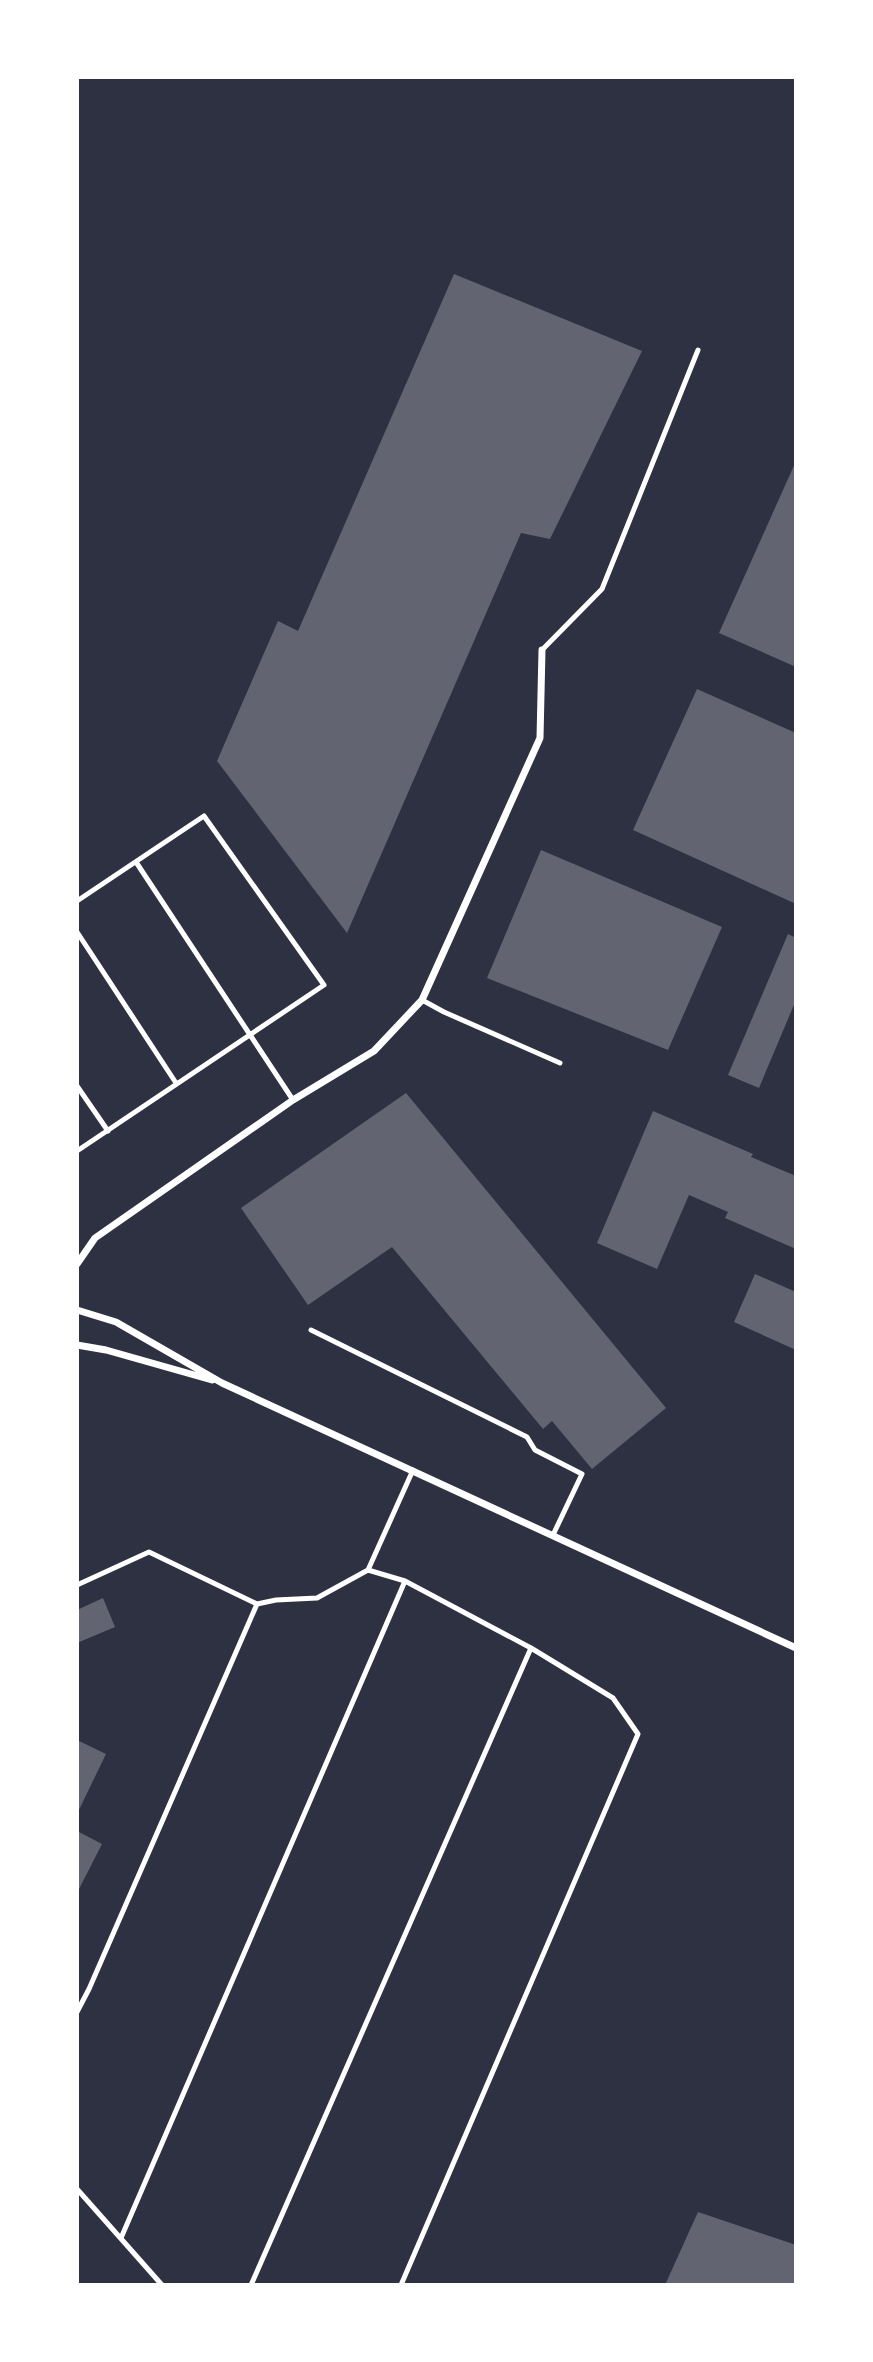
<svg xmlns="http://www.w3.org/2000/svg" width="873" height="2362" viewBox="0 0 873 2362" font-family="Ubuntu,sans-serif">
<rect width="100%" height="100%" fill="#2d3142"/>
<path fill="#626471" d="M454,274L642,351L550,539L521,533L347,933L217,761L278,621L298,631Z
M796,461V667L719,633Z
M697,689L796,733V904L633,830Z
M541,850L722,927L668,1050L487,978Z
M788,934L796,938V1000L759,1088L728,1075Z
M406,1093L666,1408L592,1469L552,1421L543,1429L392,1247L308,1305L241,1208Z
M653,1111L753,1154L751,1157L796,1176V1249L725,1218L728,1212L689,1195L657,1269L597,1243Z
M755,1274L796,1292V1350L734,1322Z
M103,1598L115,1627L77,1643V1610Z
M77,1740L106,1754L77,1814Z
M77,1831L102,1844L77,1893Z
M698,2212L796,2245V2285H665Z"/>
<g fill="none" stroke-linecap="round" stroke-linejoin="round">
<path stroke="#fff" stroke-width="5" d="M542,650L602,589L698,350
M136,862L293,1100
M77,901L204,816L324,985L77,1151
M77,932L176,1083
M422,1000L444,1012L560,1063
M77,1086L108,1131
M311,1330L527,1437L535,1450L582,1474L553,1535
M368,1570L413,1470
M77,1585L149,1552L257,1604L276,1600L317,1598L368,1570L405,1581L531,1648L613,1698L638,1734L401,2285
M77,2012L89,1989L257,1604
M77,2189L162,2285
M121,2238L405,1581
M251,2285L531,1648"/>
<path stroke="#fff" stroke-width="7" d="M77,1264L95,1238L293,1100L374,1051L422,1000L540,738L542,650
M77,1310L116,1322L222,1383L796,1648
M77,1345L106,1350L212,1380"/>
</g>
<rect width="873" height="2362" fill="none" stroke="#ffffff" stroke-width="158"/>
</svg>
